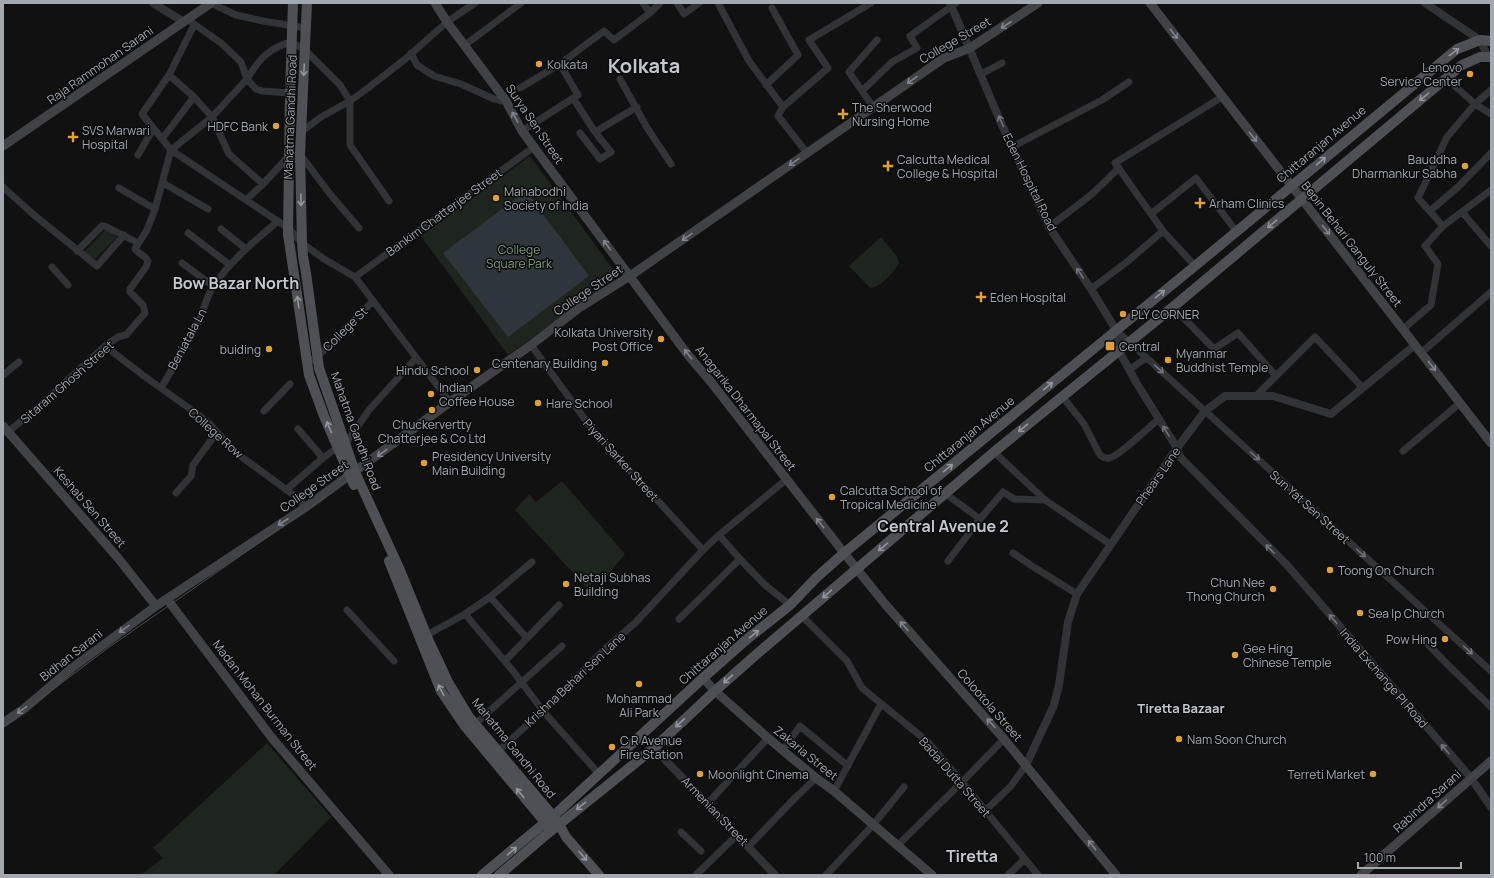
<svg xmlns="http://www.w3.org/2000/svg" width="1494" height="878" viewBox="0 0 1494 878" font-family="Manrope,sans-serif">
<rect width="100%" height="100%" fill="#111112"/>
<path fill="#1e241e" d="M530,156L618,276L508,355L421,236Z
M106,229L117,237L95,259L84,252Z
M881,237L897,257L899,263C894,272 880,288 870,288L849,266Z
M562,481L625,554L605,578L586,587L515,510L529,494L536,502Z
M267,743L331,817L274,875H141L163,858L153,848Z"/>
<path fill="#2e363b" d="M526,191L589,276L508,337L443,253Z"/>
<g fill="none" stroke-linecap="round" stroke-linejoin="round">
<path stroke="#323337" stroke-width="7" d="M211,3L236,15L263,21L306,28
M643,3L650,13
M677,3L684,14L699,3
M718,3L749,61L783,107L778,116L807,153
M194,25L169,75L142,114L171,150L288,228L302,243L324,259L355,277L450,402
M465,45L521,3
M411,53L417,65L434,76L461,84L494,99L501,101L505,100
M981,74L1002,63
M169,75L194,97L212,117L229,154L263,184
M1446,78L1475,104L1491,114
M620,79L646,126L671,164
M766,85L798,55L772,8
M520,88L560,64L604,31L614,40L650,13L660,3
M862,91L892,62L917,48L910,36L956,3
M290,93L262,91L256,89L247,79C259,59 269,48 291,42L305,50L340,85L350,101V145L389,201
M573,98L595,132L637,107
M783,107L828,68L809,40L871,3
M873,107L849,72L877,40
M522,131L578,95L560,64
M301,132L321,117L350,101L368,88L404,60L447,22L475,3
M580,133L600,159L611,152L595,132
M162,139L194,97
M1012,147L1102,100L1129,82
M300,154L330,194L359,228
M138,155L153,129
M163,183L208,209
M3,187L34,215L97,266L124,235
M119,188L155,209
M246,200L263,184L289,156
M1430,211L1458,187L1491,153
M1462,212L1491,246
M1151,214L1196,178L1236,231
M1443,226L1418,198L1447,137L1475,104L1491,90
M1049,227L1092,194L1119,168
M221,229L246,249
M188,233L230,265
M77,251L102,226H105L138,243
M182,263L213,286
M1195,266L1163,231L1115,163L1222,97
M52,267L68,285
M355,277L534,147
M1091,289L1128,261L1163,231
M1173,307L1214,349L1238,333L1276,376L1315,337L1363,388
M1403,329L1431,305L1438,264L1425,246L1443,226L1491,190
M1116,330L1491,671
M531,345L592,429L703,550
M105,346L144,376L207,421L235,452L295,496L306,507
M1421,353L1491,292
M307,363L317,357L373,301
M1129,370L1146,358
M3,375L19,362
M161,388C174,366 188,344 199,321C204,309 207,294 215,284C232,259 255,241 278,221
M1062,396L1084,424L1100,455C1103,457 1105,459 1109,458C1117,458 1150,426 1159,419
M1256,396L1276,376
M264,411L290,384
M8,432L37,408L105,346L118,337L126,335L145,313L143,305L130,292V289L146,267L148,261C145,255 138,254 135,249L147,230L155,209L171,150L212,117L247,79L241,62L221,43L187,19
M1403,451L1460,403
M994,452L1045,500
M323,458L338,447L346,443L369,410L416,358
M286,490L323,458L298,429
M176,493L191,476L193,465L217,432
M946,494L980,519
M1013,553L1032,566L1077,594
M740,559L764,584L790,605
M948,561L980,519L1003,492L1014,499L1045,500L1110,544
M490,597L527,638
M347,610L394,661
M465,614L513,671L543,711L599,774
M802,616L847,661L862,688L928,742L962,782L1038,875
M679,619L740,559L719,535
M427,635L465,614L490,597L532,562
M1423,639L1446,663L1491,707
M505,661L559,605
M475,724L562,646
M783,750L800,726L848,766
M498,751L543,711L604,650L635,623L703,550L719,535L787,479
M834,791L881,704
M707,804L768,738
M985,811L1011,786L1026,765
M681,832L701,851
M897,846L962,782L1004,739
M748,847L794,799L816,778
M696,875L737,835
M826,875L873,825L904,787
M1008,875L1025,859"/>
<path stroke="#323337" stroke-width="8" d="M153,3L184,22
M950,3L1002,125L1049,227L1091,289L1116,330L1119,351L1136,382L1177,448L1180,457L1287,565L1471,778L1491,807
M1425,3L1480,40L1488,57
M654,748L775,875
M1026,765L1054,705L1059,685L1068,622L1077,594L1177,448L1205,411L1225,396H1273L1331,414L1415,345"/>
<path stroke="#404246" stroke-width="9" d="M435,3L447,22L506,101L522,131L688,355L711,382L844,553L885,604L1004,739L1116,875
M1150,3L1491,443
M3,146L211,3
M3,426L118,558L156,606
M167,599L272,738L389,875
M703,678L715,691L768,738L816,778L834,791L932,875
M3,723L25,708L72,668L156,606L306,507L450,402L531,345L579,308L630,276L944,58L970,48L1038,3
M1361,875L1491,761"/>
<path stroke="#4e5055" stroke-width="10" d="M293,3L290,93L288,234L309,375L324,416L354,485
M307,3L300,154L302,243L303,256L306,273L319,368L355,472L399,568L428,639L448,682L469,717L553,816L559,824L566,837L599,875
M389,561L441,691L464,725L549,827
M482,875L560,810L703,678L746,640L790,605L817,577L844,553L1195,266L1457,49L1480,40L1491,41
M499,875L547,834L654,748L715,691L758,653L994,452L1173,307L1462,65L1480,57H1491"/>
<path stroke="#4b4d51" stroke-width="1" d="M349,476L355,472
M3,727L108,648L332,492
M1360,875L1491,760"/>
</g>
<defs><path id="oneway-shaft" d="M-6 0H5M1.5-3L5.5 0L1.5 3" fill="none" stroke-width="1.6" stroke-linecap="round" stroke-linejoin="round"/></defs>
<g stroke="#80848c">
<use href="#oneway-shaft" transform="translate(1006 25) rotate(147)"/>
<use href="#oneway-shaft" transform="translate(1174 34) rotate(52)"/>
<use href="#oneway-shaft" transform="translate(912 80) rotate(145)"/>
<use href="#oneway-shaft" transform="translate(515 117) rotate(-119)"/>
<use href="#oneway-shaft" transform="translate(1253 137) rotate(52)"/>
<use href="#oneway-shaft" transform="translate(794 162) rotate(145)"/>
<use href="#oneway-shaft" transform="translate(1326 230) rotate(52)"/>
<use href="#oneway-shaft" transform="translate(687 237) rotate(145)"/>
<use href="#oneway-shaft" transform="translate(607 245) rotate(-126)"/>
<use href="#oneway-shaft" transform="translate(688 354) rotate(-128)"/>
<use href="#oneway-shaft" transform="translate(1432 366) rotate(52)"/>
<use href="#oneway-shaft" transform="translate(382 453) rotate(143)"/>
<use href="#oneway-shaft" transform="translate(283 522) rotate(147)"/>
<use href="#oneway-shaft" transform="translate(820 523) rotate(-128)"/>
<use href="#oneway-shaft" transform="translate(904 626) rotate(-131)"/>
<use href="#oneway-shaft" transform="translate(124 629) rotate(145)"/>
<use href="#oneway-shaft" transform="translate(22 710) rotate(144)"/>
<use href="#oneway-shaft" transform="translate(991 723) rotate(-132)"/>
<use href="#oneway-shaft" transform="translate(1442 804) rotate(138)"/>
<use href="#oneway-shaft" transform="translate(1092 845) rotate(-129)"/>
</g>
<g stroke="#92969f">
<use href="#oneway-shaft" transform="translate(1454 52) rotate(-36)"/>
<use href="#oneway-shaft" transform="translate(304 70) rotate(93)"/>
<use href="#oneway-shaft" transform="translate(1424 97) rotate(140)"/>
<use href="#oneway-shaft" transform="translate(1321 161) rotate(-40)"/>
<use href="#oneway-shaft" transform="translate(301 200) rotate(89)"/>
<use href="#oneway-shaft" transform="translate(1272 224) rotate(140)"/>
<use href="#oneway-shaft" transform="translate(1160 294) rotate(-39)"/>
<use href="#oneway-shaft" transform="translate(298 302) rotate(-98)"/>
<use href="#oneway-shaft" transform="translate(1048 386) rotate(-39)"/>
<use href="#oneway-shaft" transform="translate(329 427) rotate(-113)"/>
<use href="#oneway-shaft" transform="translate(1023 428) rotate(140)"/>
<use href="#oneway-shaft" transform="translate(948 468) rotate(-39)"/>
<use href="#oneway-shaft" transform="translate(883 547) rotate(140)"/>
<use href="#oneway-shaft" transform="translate(827 594) rotate(139)"/>
<use href="#oneway-shaft" transform="translate(754 634) rotate(-39)"/>
<use href="#oneway-shaft" transform="translate(728 679) rotate(139)"/>
<use href="#oneway-shaft" transform="translate(441 690) rotate(-118)"/>
<use href="#oneway-shaft" transform="translate(680 723) rotate(137)"/>
<use href="#oneway-shaft" transform="translate(520 793) rotate(-130)"/>
<use href="#oneway-shaft" transform="translate(581 806) rotate(141)"/>
<use href="#oneway-shaft" transform="translate(512 851) rotate(-40)"/>
<use href="#oneway-shaft" transform="translate(583 856) rotate(49)"/>
</g>
<g stroke="#70737a">
<use href="#oneway-shaft" transform="translate(1001 121) rotate(-114)"/>
<use href="#oneway-shaft" transform="translate(1080 273) rotate(-124)"/>
<use href="#oneway-shaft" transform="translate(1159 369) rotate(42)"/>
<use href="#oneway-shaft" transform="translate(1166 431) rotate(-122)"/>
<use href="#oneway-shaft" transform="translate(1255 456) rotate(42)"/>
<use href="#oneway-shaft" transform="translate(1270 549) rotate(-135)"/>
<use href="#oneway-shaft" transform="translate(1361 553) rotate(42)"/>
<use href="#oneway-shaft" transform="translate(1333 619) rotate(-130)"/>
<use href="#oneway-shaft" transform="translate(1468 650) rotate(42)"/>
<use href="#oneway-shaft" transform="translate(1445 749) rotate(-131)"/>
</g>
<g fill="#dfa03c" stroke="#0c0c0d" stroke-width="1.5">
<circle cx="539" cy="64" r="4"/>
<circle cx="1470" cy="74" r="4"/>
<path d="M841 108h4v4h4v4h-4v4h-4v-4h-4v-4h4z"/>
<circle cx="276" cy="126" r="4"/>
<path d="M71 131h4v4h4v4h-4v4h-4v-4h-4v-4h4z"/>
<path d="M886 160h4v4h4v4h-4v4h-4v-4h-4v-4h4z"/>
<circle cx="1465" cy="166" r="4"/>
<circle cx="496" cy="198" r="4"/>
<path d="M1198 197h4v4h4v4h-4v4h-4v-4h-4v-4h4z"/>
<path d="M979 291h4v4h4v4h-4v4h-4v-4h-4v-4h4z"/>
<circle cx="1123" cy="314" r="4"/>
<circle cx="661" cy="339" r="4"/>
<rect x="1105" y="341" width="10" height="10" rx="2"/>
<circle cx="269" cy="349" r="4"/>
<circle cx="1168" cy="360" r="4"/>
<circle cx="605" cy="363" r="4"/>
<circle cx="477" cy="370" r="4"/>
<circle cx="431" cy="394" r="4"/>
<circle cx="538" cy="403" r="4"/>
<circle cx="432" cy="410" r="4"/>
<circle cx="424" cy="463" r="4"/>
<circle cx="832" cy="497" r="4"/>
<circle cx="1330" cy="570" r="4"/>
<circle cx="566" cy="584" r="4"/>
<circle cx="1273" cy="589" r="4"/>
<circle cx="1360" cy="613" r="4"/>
<circle cx="1445" cy="639" r="4"/>
<circle cx="1235" cy="655" r="4"/>
<circle cx="639" cy="684" r="4"/>
<circle cx="1179" cy="739" r="4"/>
<circle cx="612" cy="747" r="4"/>
<circle cx="700" cy="774" r="4"/>
<circle cx="1373" cy="774" r="4"/>
</g>
<g text-anchor="middle" dominant-baseline="central" stroke-width="3" stroke-linejoin="round" paint-order="stroke">
<g font-size="12" fill="#a3a8b1" stroke="#0c0c0d">
<text transform="translate(955 40) rotate(-30)">College Street</text>
<text transform="translate(100 65) rotate(-35)">Raja Rammohan Sarani</text>
<text transform="translate(290 117) rotate(-88)">Mahatma Gandhi Road</text>
<text transform="translate(535 124) rotate(56)">Surya Sen Street</text>
<text transform="translate(1321 144) rotate(-40)">Chittaranjan Avenue</text>
<text transform="translate(1030 182) rotate(64)">Eden Hospital Road</text>
<text transform="translate(444 212) rotate(-36)">Bankim Chatterjee Street</text>
<text transform="translate(1352 244) rotate(52)">Bepin Behari Ganguly Street</text>
<text transform="translate(588 290) rotate(-34)">College Street</text>
<text transform="translate(345 329) rotate(-45)">College St</text>
<text transform="translate(187 339) rotate(-62)">Beniatala Ln</text>
<text transform="translate(67 382) rotate(-41)">Sitaram Ghosh Street</text>
<text transform="translate(746 408) rotate(52)">Anagarika Dharmapal Street</text>
<text transform="translate(356 431) rotate(70)">Mahatma Gandhi Road</text>
<text transform="translate(216 433) rotate(42)">College Row</text>
<text transform="translate(969 434) rotate(-39)">Chittaranjan Avenue</text>
<text transform="translate(621 460) rotate(48)">Piyari Sarker Street</text>
<text transform="translate(1158 476) rotate(-55)">Phears Lane</text>
<text transform="translate(314 486) rotate(-35)">College Street</text>
<text transform="translate(90 507) rotate(49)">Keshab Sen Street</text>
<text transform="translate(1310 507) rotate(42)">Sun Yat Sen Street</text>
<text transform="translate(723 645) rotate(-41)">Chittaranjan Avenue</text>
<text transform="translate(71 655) rotate(-38)">Bidhan Sarani</text>
<text transform="translate(1384 678) rotate(49)">India Exchange PI Road</text>
<text transform="translate(575 679) rotate(-43)">Krishna Behari Sen Lane</text>
<text transform="translate(265 705) rotate(52)">Madan Mohan Burman Street</text>
<text transform="translate(990 705) rotate(49)">Colootola Street</text>
<text transform="translate(514 748) rotate(51)">Mahatma Gandhi Road</text>
<text transform="translate(806 753) rotate(39)">Zakaria Street</text>
<text transform="translate(955 777) rotate(49)">Badal Dutta Street</text>
<text transform="translate(1427 801) rotate(-42)">Rabindra Sarani</text>
<text transform="translate(715 811) rotate(46)">Armenian Street</text>
</g>
<g font-size="12" fill="#a3a8b1" stroke="#0c0c0d" text-anchor="start">
<text x="547" y="64">Kolkata</text>
<text x="1462" y="67" text-anchor="end">Lenovo<tspan x="1462" dy="14">Service Center</tspan></text>
<text x="852" y="107">The Sherwood<tspan x="852" dy="14">Nursing Home</tspan></text>
<text x="268" y="126" text-anchor="end">HDFC Bank</text>
<text x="82" y="130">SVS Marwari<tspan x="82" dy="14">Hospital</tspan></text>
<text x="897" y="159">Calcutta Medical<tspan x="897" dy="14">College &amp; Hospital</tspan></text>
<text x="1457" y="159" text-anchor="end">Bauddha<tspan x="1457" dy="14">Dharmankur Sabha</tspan></text>
<text x="504" y="191">Mahabodhi<tspan x="504" dy="14">Society of India</tspan></text>
<text x="1209" y="203">Arham Clinics</text>
<text x="990" y="297">Eden Hospital</text>
<text x="1131" y="314">PLY CORNER</text>
<text x="653" y="332" text-anchor="end">Kolkata University<tspan x="653" dy="14">Post Office</tspan></text>
<text x="1119" y="346">Central</text>
<text x="261" y="349" text-anchor="end">buiding</text>
<text x="1176" y="353">Myanmar<tspan x="1176" dy="14">Buddhist Temple</tspan></text>
<text x="597" y="363" text-anchor="end">Centenary Building</text>
<text x="469" y="370" text-anchor="end">Hindu School</text>
<text x="439" y="387">Indian<tspan x="439" dy="14">Coffee House</tspan></text>
<text x="546" y="403">Hare School</text>
<text x="432" y="424" text-anchor="middle">Chuckervertty<tspan x="432" dy="14">Chatterjee &amp; Co Ltd</tspan></text>
<text x="432" y="456">Presidency University<tspan x="432" dy="14">Main Building</tspan></text>
<text x="840" y="490">Calcutta School of<tspan x="840" dy="14">Tropical Medicine</tspan></text>
<text x="1338" y="570">Toong On Church</text>
<text x="574" y="577">Netaji Subhas<tspan x="574" dy="14">Building</tspan></text>
<text x="1265" y="582" text-anchor="end">Chun Nee<tspan x="1265" dy="14">Thong Church</tspan></text>
<text x="1368" y="613">Sea Ip Church</text>
<text x="1437" y="639" text-anchor="end">Pow Hing</text>
<text x="1243" y="648">Gee Hing<tspan x="1243" dy="14">Chinese Temple</tspan></text>
<text x="639" y="698" text-anchor="middle">Mohammad<tspan x="639" dy="14">Ali Park</tspan></text>
<text x="1187" y="739">Nam Soon Church</text>
<text x="620" y="740">C R Avenue<tspan x="620" dy="14">Fire Station</tspan></text>
<text x="708" y="774">Moonlight Cinema</text>
<text x="1365" y="774" text-anchor="end">Terreti Market</text>
</g>
<g font-size="12" fill="#7c9b7c" stroke="#0c0c0d">
<text x="519" y="249">College<tspan x="519" dy="14">Square Park</tspan></text>
</g>
<g font-size="13" font-weight="bold" fill="#c4c7ce" stroke="#0c0c0d">
<text x="1181" y="708">Tiretta Bazaar</text>
</g>
<g font-size="16" font-weight="bold" fill="#c4c7ce" stroke="#0c0c0d">
<text x="236" y="283">Bow Bazar North</text>
<text x="943" y="526">Central Avenue 2</text>
<text x="972" y="856">Tiretta</text>
</g>
<g font-size="20" font-weight="bold" fill="#c4c7ce" stroke="#0c0c0d">
<text x="644" y="65">Kolkata</text>
</g>
</g>
<rect width="1494" height="878" fill="none" stroke="#a3a8b1" stroke-width="8"/>
<path d="M1358 862v6h103v-6" fill="none" stroke="#a3a8b1" stroke-width="2"/>
<text x="1364" y="862" font-size="12" fill="#a3a8b1" stroke="#0c0c0d" stroke-width="3" paint-order="stroke">100 m</text>
</svg>
